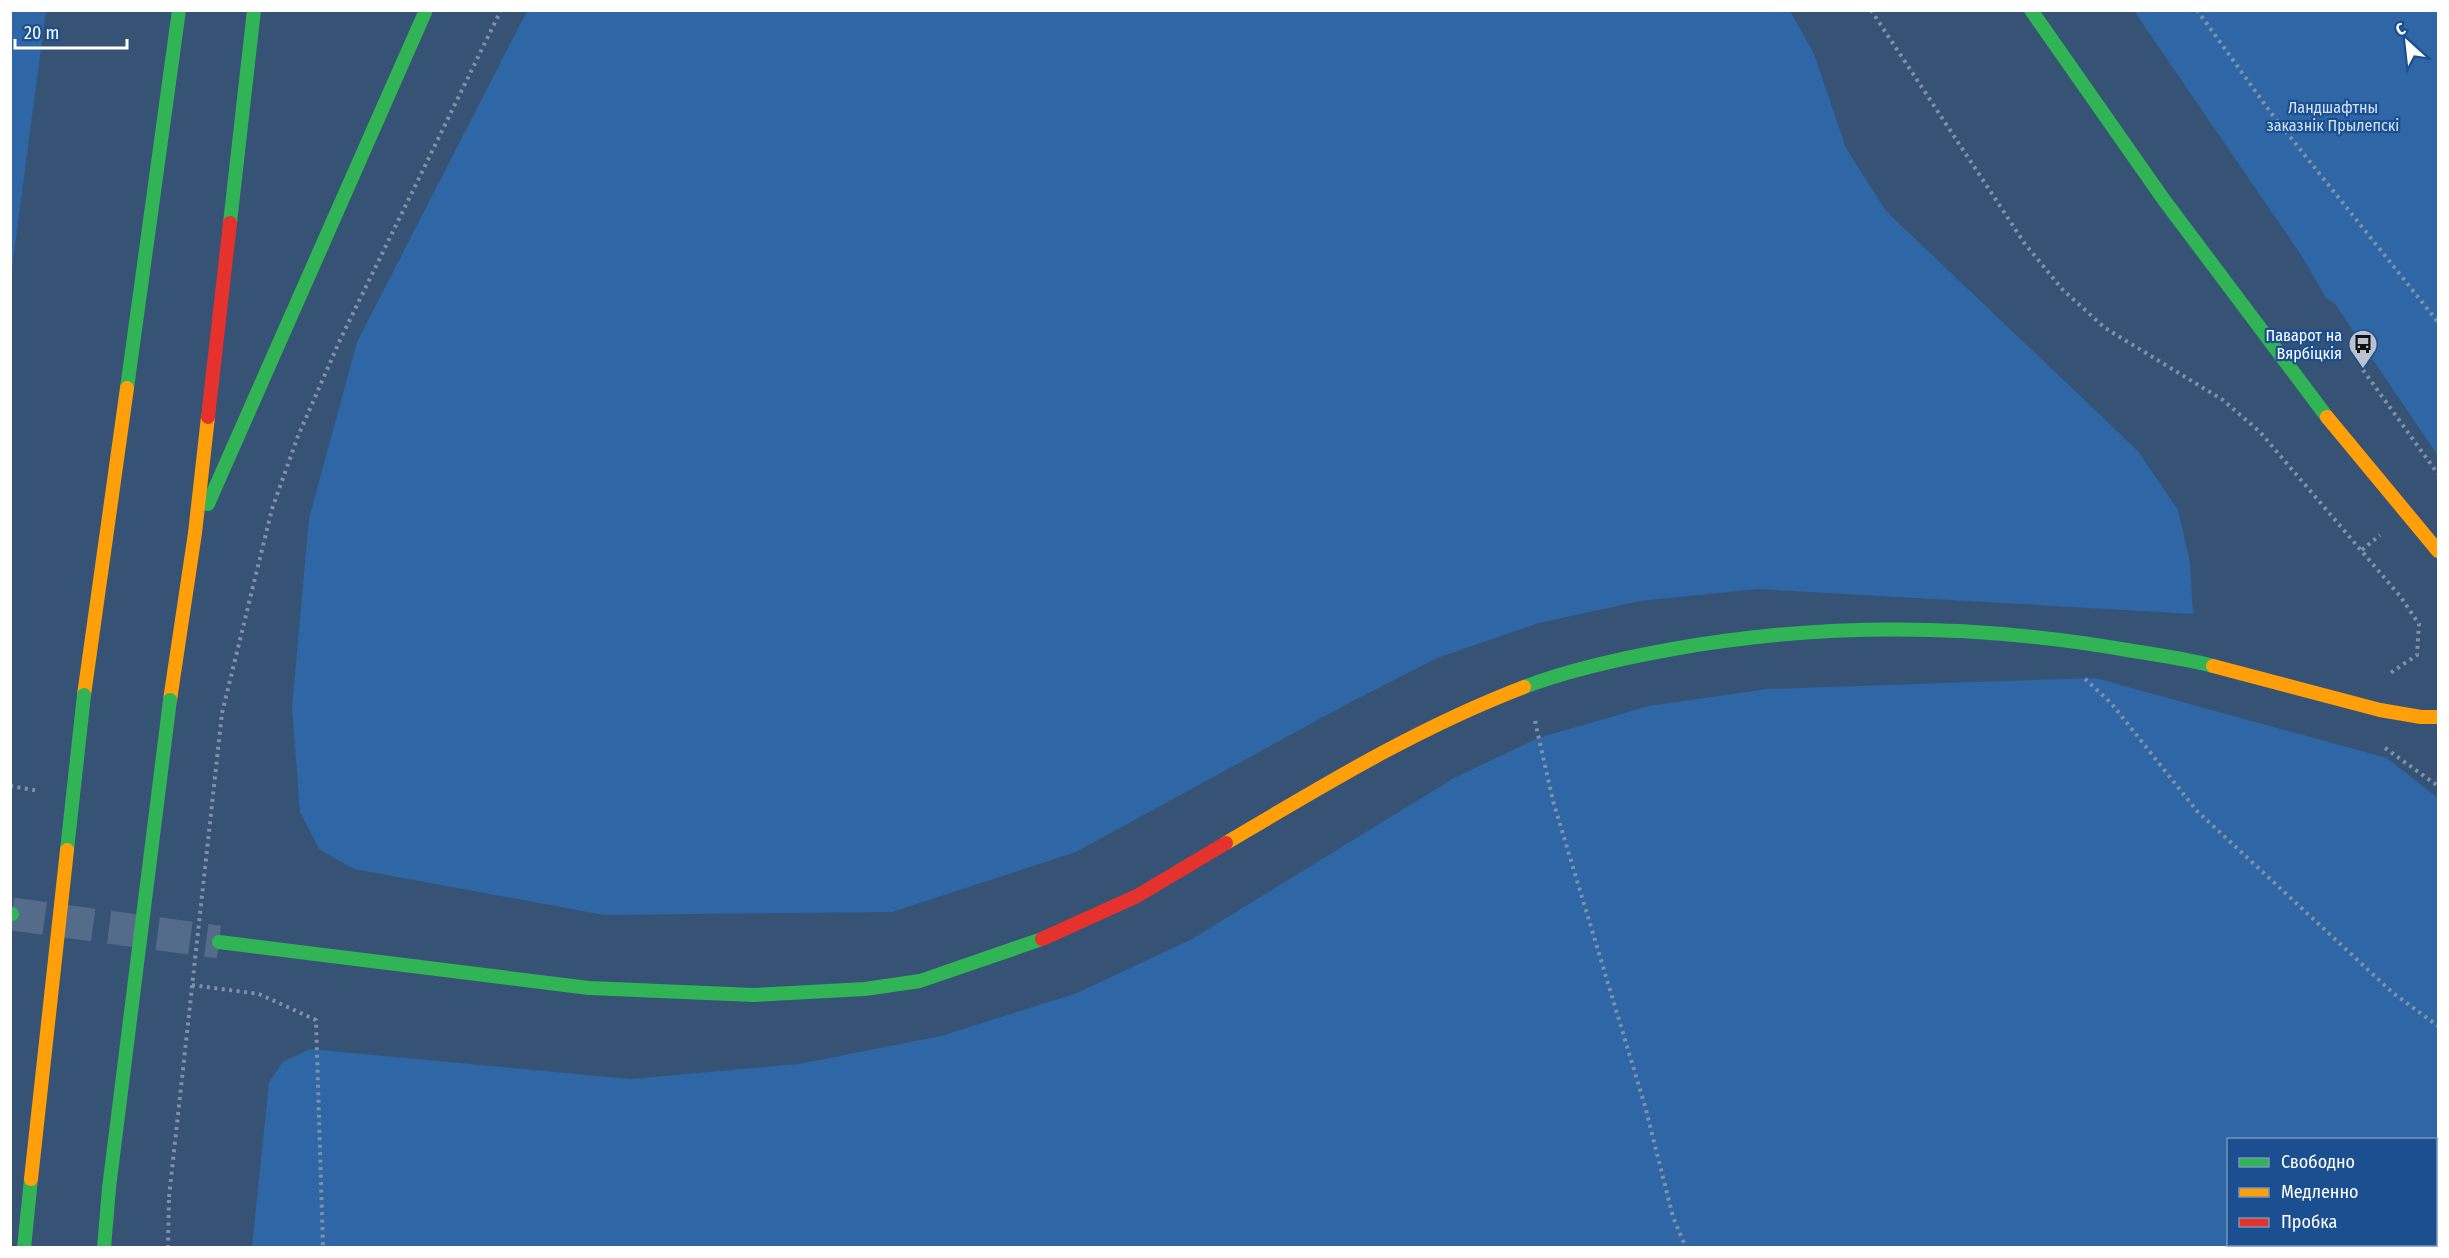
<svg xmlns="http://www.w3.org/2000/svg" width="2449" height="1258" viewBox="0 0 2449 1258" font-family="'Fira Sans Condensed',sans-serif">
<rect width="100%" height="100%" fill="#365274"/>
<path fill="#2f66a5" fill-rule="evenodd" d="M11,10L46,11L11,275L10,11Z
M527,11H1790L1814,54L1846,148L1886,211L2138,451L2178,510L2190,562L2193,614L1758,589L1640,601L1539,623L1437,658L1349,703L1076,852L892,912L604,915L354,869L319,849L300,812L292,708L309,518L357,342Z
M2134,11H2438V456L2335,304L2326,298L2301,255Z
M2095,678L2387,758L2438,798V1247H252L269,1082L283,1062L310,1049L630,1079L799,1064L941,1036L1077,993L1192,939L1454,778L1538,738L1649,706L1767,689ZM2228,1140H2436V1244H2228Z"/>
<g fill="none" stroke-linecap="round" stroke-linejoin="round">
<path stroke="#546c89" stroke-width="33" stroke-dasharray="33 16" stroke-linecap="butt" d="M12,914L219,942"/>
<path stroke="#7d92a8" stroke-width="4" stroke-dasharray="3 4.5" stroke-linecap="butt" d="M1871,10L2025,244L2063,290L2105,328L2223,400L2260,432L2400,596L2419,624L2417,655L2389,674
M2197,10L2271,113L2438,322
M2363,370L2438,474
M2362,550L2380,535
M2085,679L2111,703L2197,811L2393,993L2438,1026
M222,713L272,509L298,436L340,340L501,10
M1535,721L1553,801L1645,1106L1673,1217L1686,1248
M2385,748L2438,786
M10,786L39,791
M192,985L259,994L316,1020L323,1248
M168,1248L169,1197"/>
<path stroke="#30b455" stroke-width="14" d="M2031,10L2164,200L2327,417
M230,223L254,10
M127,388L179,10
M208,504L426,10
M1524,687C1571,669 1623,658 1673,649C1824,622 1981,624 2133,651C2160,655 2187,659 2213,666
M10,914H12
M219,942L589,988L754,995L865,989L920,981L1042,939
M24,1248L31,1179
M104,1248L109,1188"/>
<path stroke="#ff9f0a" stroke-width="14" d="M2327,417L2438,551
M2213,666L2380,710L2421,717H2438
M84,695L127,388
M170,700L195,533L208,417
M1226,843C1324,785 1417,728 1524,687"/>
<path stroke="#e5322d" stroke-width="14" d="M208,417L230,223
M1042,939L1137,896L1226,843"/>
<path stroke="#7d92a8" stroke-width="4" stroke-dasharray="3 4.5" stroke-linecap="butt" d="M169,1197L222,713"/>
<path stroke="#30b455" stroke-width="14" d="M67,850L84,695
M109,1188L170,700"/>
<path stroke="#ff9f0a" stroke-width="14" d="M31,1179L67,850"/>
</g>
<defs>
<g id="bus-pin" transform="scale(1.5)"><path d="M0 17L-7.5 6A9.5 9.5 0 1 1 7.5 6Z" fill="#b9c2ce" stroke="#1b4f8f"/><path d="M-5-6H5V4H4V6H2V4H-2V6H-4V4H-5ZM-3.5-4V0h7V-4ZM-3.5 1.2v1.5H-2V1.2ZM2 1.2v1.5H3.5V1.2Z" fill="#111"/></g>
</defs>
<g fill-rule="evenodd">
<use href="#bus-pin" x="2363" y="344"/>
</g>
<g text-anchor="middle" dominant-baseline="central" stroke-width="4.5" stroke-linejoin="round" paint-order="stroke">
<g font-size="16" fill="#cfe3fa" stroke="#1b4f8f">
<text x="2333" y="107">Ландшафтны<tspan x="2333" dy="18">заказнік Прылепскі</tspan></text>
</g>
<g font-size="16" fill="#fff" stroke="#1b4f8f" text-anchor="end">
<text x="2342" y="335">Паварот на<tspan x="2342" dy="18">Вярбіцкія</tspan></text>
</g>
</g>
<rect width="2449" height="1258" fill="none" stroke="#ffffff" stroke-width="24"/>
<rect x="2227" y="1138" width="210" height="108" fill="#1b4f8f" stroke="#7695bc" stroke-width="1.5"/>
<rect x="2239" y="1158" width="30" height="9" fill="#30b455" stroke="#7695bc" stroke-width="1.5"/>
<text x="2281" y="1168" font-size="18" fill="#ffffff">Свободно</text>
<rect x="2239" y="1188" width="30" height="9" fill="#ff9f0a" stroke="#7695bc" stroke-width="1.5"/>
<text x="2281" y="1198" font-size="18" fill="#ffffff">Медленно</text>
<rect x="2239" y="1218" width="30" height="9" fill="#e5322d" stroke="#7695bc" stroke-width="1.5"/>
<text x="2281" y="1228" font-size="18" fill="#ffffff">Пробка</text>
<g transform="translate(2407 42) rotate(333)" stroke="#1b4f8f" stroke-width="4.5" paint-order="stroke">
<path d="M0-4.5L10 22L0 15L-10 22Z" fill="#ffffff"/>
<text y="-9" font-size="16" font-weight="bold" text-anchor="middle" fill="#ffffff">С</text>
</g>
<path d="M15 39v9h112v-9" fill="none" stroke="#ffffff" stroke-width="3"/>
<text x="24" y="39" font-size="18" fill="#ffffff" stroke="#1b4f8f" stroke-width="4.5" paint-order="stroke">20 m</text>
</svg>
